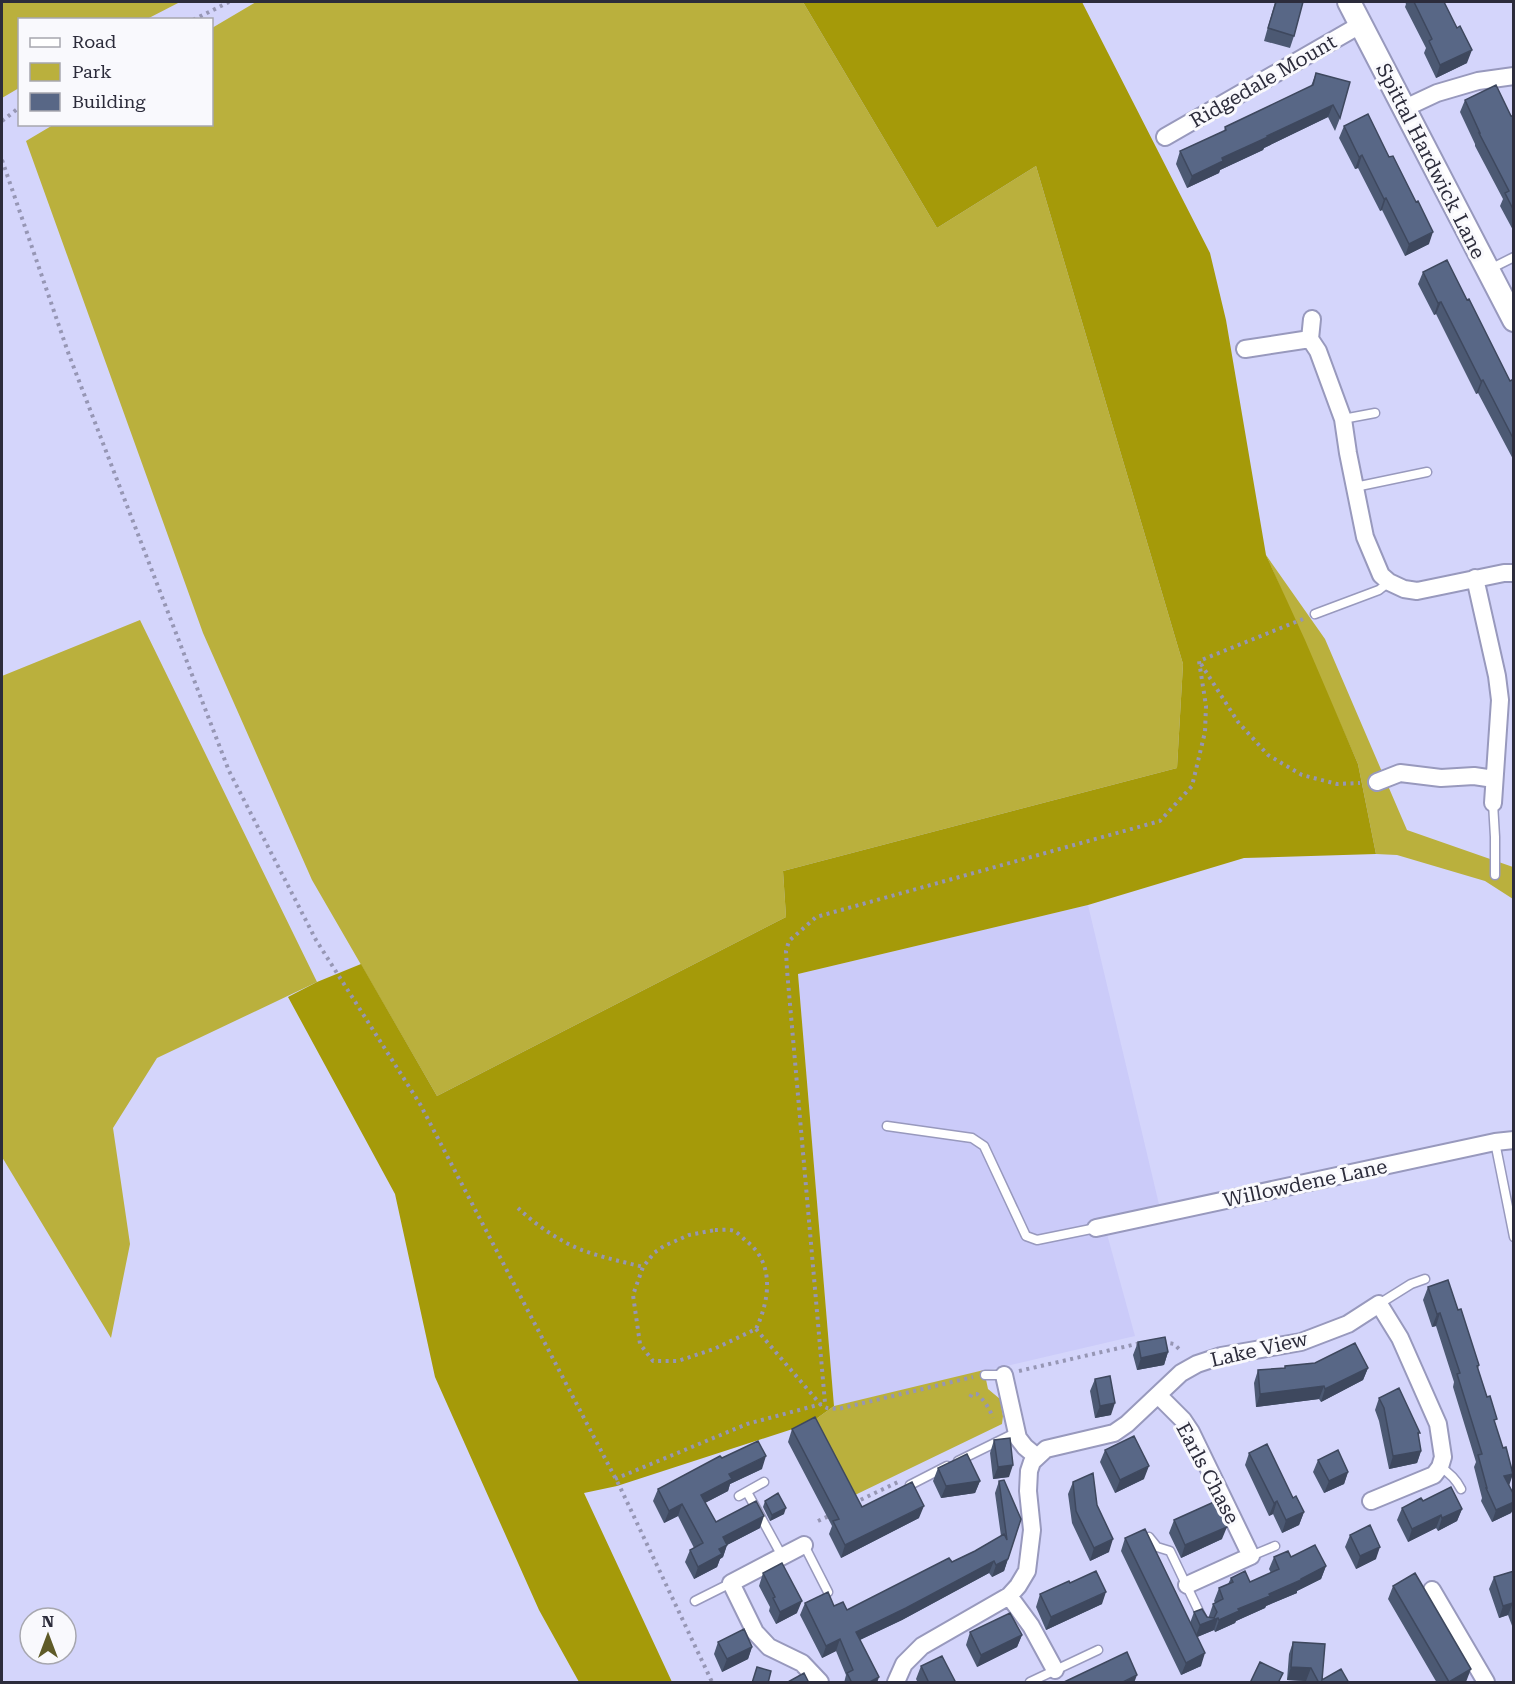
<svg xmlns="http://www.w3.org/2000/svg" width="1515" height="1684" viewBox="0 0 1515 1684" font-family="'Roboto Serif',serif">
<rect width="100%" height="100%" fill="#d4d5fb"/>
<path fill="#cbcbf9" d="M1088,905L1162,1217L1107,1234L1135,1336L834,1406L798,974Z"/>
<path fill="#bab03d" d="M2,2H180L147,19L20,20L19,88L2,98Z
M256,2H803L937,228L1036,166L1183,664L1177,768L783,871L786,917L437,1096L312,880L203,633L26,141L53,125L212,124V28Z
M1266,555L1325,639L1407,830L1513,867V899L1485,881L1397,855L1376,854L1358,764Z
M140,620L317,982L157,1058L113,1128L130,1244L111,1338L2,1157V676Z
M984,1370L988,1389L1000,1399L1003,1416L1002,1424L855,1495L816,1419L834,1406Z"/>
<path fill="#a59a09" d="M803,2H1082L1210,253L1226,320L1266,555L1305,640L1358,764L1376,854L1244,858L1088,905L798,974L834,1406L816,1419L805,1425L617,1486L584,1493L672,1682H579L539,1610L435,1377L395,1194L288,997L317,982L361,964L437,1096L786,917L783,871L1177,768L1183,664L1036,166L937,228Z"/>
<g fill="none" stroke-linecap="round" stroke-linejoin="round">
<g stroke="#9899bd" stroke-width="11">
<path id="lane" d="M1488,270L1514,257
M1343,419L1375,413
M1355,487L1427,472
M1315,614L1379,590L1389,582
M1493,803L1495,837V875
M887,1126L972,1138L984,1146L1026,1236L1037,1240L1096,1228
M1495,1142L1514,1237
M1379,1304L1411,1284L1425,1279
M985,1375H1004
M958,1461L1017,1432
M1440,1467C1450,1473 1456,1479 1461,1489
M910,1485L947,1466
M747,1492L782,1556
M739,1496L764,1482
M1149,1537L1157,1547L1170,1551L1203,1620
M804,1545L828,1592
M1251,1556L1275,1546
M695,1601L731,1583
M1030,1682L1098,1650"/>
</g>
<g stroke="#9899bd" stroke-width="20">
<path id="street" d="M1405,108L1437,93L1478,81L1514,76
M1165,137L1360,25
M1310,339L1312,319
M1245,349L1310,339L1318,351L1343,419L1348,453L1365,537L1381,575L1389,582L1404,589L1417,591L1504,573H1514
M1475,578L1497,676L1500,700L1493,803
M1377,782L1400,773L1441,778L1474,776L1494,779
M1096,1228L1495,1142L1514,1140
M1004,1375L1018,1438L1025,1447L1037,1457
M1158,1395L1183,1420L1191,1432L1251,1556L1187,1585
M804,1545L731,1583L755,1632L769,1647L802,1663L820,1682
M1432,1590L1486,1682
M1009,1596L1031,1626L1055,1670
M896,1682L904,1664L922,1646L1009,1596L1018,1586L1027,1571L1032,1530L1028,1491L1029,1471L1032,1462L1046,1449L1114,1433L1127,1424L1181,1373L1197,1364L1221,1356L1301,1342L1348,1324L1379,1304L1400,1338L1438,1424L1443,1457L1440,1467L1434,1475L1371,1501"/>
</g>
<g stroke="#9899bd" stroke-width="26">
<path id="secondary" d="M1349,2L1514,320"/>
</g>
<path stroke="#9696b4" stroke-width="4" stroke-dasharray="3 4.5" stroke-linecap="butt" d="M193,20L229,2
M2,121L20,107
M2,160L69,355L229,771L316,940L420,1104L620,1487L712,1682
M1201,664L1238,722L1268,755L1302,775L1337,784L1360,783
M518,1208C531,1220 546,1232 563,1241C587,1255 617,1260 643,1267
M715,1230C721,1230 729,1229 734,1231C738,1233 742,1237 745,1240C775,1262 770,1299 756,1329L714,1349L678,1361H653L640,1344L633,1295L643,1267L654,1253L664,1246L689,1235Z
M756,1329L821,1405L827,1408L838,1409L973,1377
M1163,1342L1174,1344L1182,1352
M1019,1371L1141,1343
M970,1397L972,1394H977C985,1401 989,1408 993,1418
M615,1479L747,1424L825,1403L787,970L786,951L789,941L816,917L1160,821L1192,786L1205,732L1206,706L1199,661L1303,619
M854,1503L898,1482
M818,1521L831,1515"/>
<use href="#lane" stroke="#fff" stroke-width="8"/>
<use href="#street" stroke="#fff" stroke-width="16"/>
<use href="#secondary" stroke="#fff" stroke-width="22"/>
</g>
<path fill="#4c5973" d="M1275,2H1301L1294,36L1290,48L1264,41Z
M1405,2H1444L1467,63L1436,78L1424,53L1426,48L1405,7L1406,4Z
M1316,73L1340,118L1335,131L1328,117L1264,148L1263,150L1220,170L1219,173L1187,188L1176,164L1180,151L1224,131L1225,127L1311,86Z
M1465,100L1514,118V232L1500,206L1503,199L1475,146V144L1460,112Z
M1344,126L1389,157L1429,244L1405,256L1382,210L1380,211L1358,168L1355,169L1339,138Z
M1423,272L1467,300L1510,381L1514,382V461L1478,393L1476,394L1436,314L1434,315L1418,284Z
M1428,1287L1458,1310L1479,1365L1478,1369L1495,1424L1509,1486L1514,1495V1507L1511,1513L1492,1522L1481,1501L1482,1498L1474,1467L1476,1462L1453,1387L1454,1382L1436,1326L1432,1327L1423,1300Z
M1138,1342L1168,1352L1164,1365L1137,1370L1133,1355Z
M1285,1366L1368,1368L1363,1380L1321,1402L1319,1399L1256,1407L1254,1383L1258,1370L1285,1368Z
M1095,1379L1111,1415L1095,1418L1090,1391Z
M1379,1398L1418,1437L1421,1451L1417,1463L1389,1469L1379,1421L1375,1410Z
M792,1429L862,1507L919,1518L841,1558L829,1534L832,1526L788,1442Z
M994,1440L1009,1477L993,1479L990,1453Z
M1105,1450L1144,1479L1115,1493L1100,1462Z
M1249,1453L1293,1498L1304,1512L1299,1525L1282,1533L1273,1514L1269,1516L1245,1465Z
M1318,1460L1348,1472L1344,1484L1324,1493L1313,1472Z
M938,1468L980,1481L975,1493L941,1498L933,1481Z
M762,1469L730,1484L728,1491L705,1503L716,1522L760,1528L727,1545L723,1557L720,1559L717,1567L694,1579L685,1562L690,1550L694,1548L678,1516L664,1523L653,1501L658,1489Z
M999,1481L1021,1519L1004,1571L992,1577L989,1573L902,1620L860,1640L877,1683H844L846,1675L836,1651L822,1658L800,1615L805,1603L834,1606L847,1610L975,1551L1001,1536L995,1493Z
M1073,1482L1097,1505L1109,1552L1090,1561L1072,1523L1068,1494Z
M765,1501L784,1514L770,1521L763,1507Z
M1402,1508L1462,1509L1457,1521L1438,1531L1436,1528L1408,1542L1397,1520Z
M1174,1520L1222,1539L1181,1558L1169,1533Z
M1350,1535L1376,1559L1356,1569L1345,1547Z
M1125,1538L1190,1623L1194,1612L1207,1617L1209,1618V1616L1213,1604L1215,1603L1214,1601L1219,1588L1228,1584L1231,1578L1250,1582L1271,1573L1269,1569L1274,1557H1291L1326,1566L1321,1579L1297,1591V1593L1266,1606L1265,1608L1236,1621L1235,1623L1215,1632L1214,1630L1197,1637L1201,1666L1181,1675L1121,1551Z
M1514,1571V1631L1508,1615L1499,1618L1489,1589L1494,1577Z
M763,1573L797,1613L776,1624L769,1611L770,1607L759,1586Z
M1393,1586L1466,1682L1437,1683L1388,1599Z
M1040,1594L1102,1604L1046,1630L1036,1607Z
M970,1632L1022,1635L1017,1647L977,1667L966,1645Z
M718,1642L752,1647L748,1659L722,1672L714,1654Z
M1293,1642L1322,1680L1349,1683H1307L1306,1681L1287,1680L1289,1654Z
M921,1666L956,1683H918L916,1679Z"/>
<path fill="#3e485e" d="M1472,50L1467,63L1436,78L1440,65Z
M1333,105L1328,117L1264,148L1263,150L1220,170L1219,173L1187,188L1192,176L1222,158L1267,136Z
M1362,155L1358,168L1355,169L1359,157Z
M1386,198L1382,210L1380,211L1384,199Z
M1433,232L1429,244L1405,256L1409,244Z
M1441,302L1436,314L1434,315L1438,303Z
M1483,380L1478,393L1476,394L1481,381Z
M1440,1313L1436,1326L1432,1327L1437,1314Z
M1168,1352L1164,1365L1137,1370L1141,1358Z
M1368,1368L1363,1380L1321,1402L1325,1389Z
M1324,1386L1319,1399L1256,1407L1260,1394Z
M1115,1403L1111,1415L1095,1418L1100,1406Z
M1421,1451L1417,1463L1389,1469L1393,1456Z
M766,1456L762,1469L730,1484L728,1491L697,1507L701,1495L729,1474Z
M1013,1465L1009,1477L993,1479L998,1467Z
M1149,1466L1144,1479L1115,1493L1120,1480Z
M1348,1472L1344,1484L1324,1493L1329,1481Z
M1513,1474L1509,1486L1504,1476Z
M980,1481L975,1493L941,1498L946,1486Z
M1277,1501L1273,1514L1269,1516L1274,1503Z
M1514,1502V1507L1511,1513L1492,1522L1496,1510Z
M682,1504L678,1516L664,1523L669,1511Z
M924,1506L919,1518L841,1558L845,1545Z
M786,1508L784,1514L770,1521L772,1515Z
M1462,1509L1457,1521L1438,1531L1442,1518Z
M1304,1512L1299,1525L1282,1533L1286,1520Z
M1441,1515L1436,1528L1408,1542L1412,1529Z
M764,1516L760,1528L727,1545L723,1557L720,1559L717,1567L694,1579L698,1567L723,1537Z
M1227,1527L1222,1539L1181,1558L1185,1545Z
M1113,1539L1109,1552L1090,1561L1094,1548Z
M1380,1547L1376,1559L1356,1569L1360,1556Z
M1008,1559L1004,1571L992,1577L996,1565Z
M994,1561L989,1573L902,1620L851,1644L856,1632Z
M1326,1566L1321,1579L1297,1591V1593L1266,1606L1265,1608L1236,1621L1235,1623L1215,1632L1219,1620L1238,1609Z
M1106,1592L1102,1604L1046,1630L1051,1617Z
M802,1601L797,1613L776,1624L780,1612Z
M1513,1603L1508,1615L1499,1618L1503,1606Z
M1218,1618L1214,1630L1195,1638L1200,1625Z
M1022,1635L1017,1647L977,1667L981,1655Z
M840,1639L836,1651L822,1658L826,1646Z
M752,1647L748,1659L722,1672L727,1659Z
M1205,1653L1201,1666L1181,1675L1186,1663Z
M1291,1667L1311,1668L1306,1681L1287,1680Z
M1471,1669L1466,1682L1449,1683V1682Z
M1137,1675L1134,1683H1121Z
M879,1677L877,1683H868Z"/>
<path fill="#586786" stroke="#3e485e" stroke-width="1.5" d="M1276,2H1303L1294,36L1268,28Z
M1414,2H1444L1457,28L1460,26L1472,50L1440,65L1429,41L1432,39Z
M1316,73L1350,82L1340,118L1333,105L1267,136L1268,137L1222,158L1223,161L1192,176L1180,151L1226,130L1225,127L1313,85Z
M1496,85L1511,116H1512L1514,118V211L1505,193L1509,191L1479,133H1480L1465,100Z
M1368,114L1389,157L1393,156L1416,202L1418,201L1433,232L1409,244L1386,198L1384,199L1362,155L1359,157L1344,126Z
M1447,260L1467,300L1469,299L1510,381L1512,380L1514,382V440L1483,380L1481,381L1441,302L1438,303L1423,272Z
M1448,1280L1458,1310L1461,1309L1479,1365L1477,1366L1487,1397L1490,1396L1497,1419L1494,1420L1503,1448L1506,1447L1513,1474L1504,1476L1514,1495V1502L1496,1510L1486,1488H1487L1478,1455L1482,1454L1457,1374L1460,1373L1440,1313L1437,1314L1428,1287Z
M1165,1337L1168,1352L1141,1358L1138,1342Z
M1355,1343L1368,1368L1325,1389L1324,1386L1260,1394L1258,1370L1285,1368V1366L1315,1363Z
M1110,1376L1115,1403L1100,1406L1095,1379Z
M1399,1388L1420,1433H1418L1421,1451L1393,1456L1384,1408L1379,1398Z
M815,1417L862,1507L912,1482L924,1506L845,1545L833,1521L839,1519L792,1429Z
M1134,1436L1149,1466L1120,1480L1105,1450Z
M1010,1438L1013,1465L998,1467L994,1440Z
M758,1441L766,1456L729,1474L732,1479L701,1495L716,1522L756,1501L764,1516L723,1537L727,1545L719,1549L722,1554L698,1567L690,1550L703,1543L682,1504L669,1511L658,1489L720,1456L722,1458Z
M1267,1444L1293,1498L1296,1496L1304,1512L1286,1520L1277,1501L1274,1503L1249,1453Z
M1338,1450L1348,1472L1329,1481L1318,1460Z
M967,1454L980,1481L946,1486L938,1468Z
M1093,1473L1097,1505L1113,1539L1094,1548L1076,1511L1073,1482Z
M1004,1480L1021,1519L1008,1559L996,1565L994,1561L906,1608L856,1632L879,1677L868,1683H852L847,1673L853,1670L840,1639L826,1646L805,1603L828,1592L834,1606L843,1602L847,1610L949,1558L952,1562L975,1551L1004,1534L1007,1540L999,1481Z
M1451,1487L1462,1509L1442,1518L1441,1515L1412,1529L1402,1508L1421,1498L1423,1501Z
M778,1493L786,1508L772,1515L765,1501Z
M1216,1501L1227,1527L1185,1545L1174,1520Z
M1370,1525L1380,1547L1360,1556L1350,1535Z
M1145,1529L1205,1653L1186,1663L1125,1538Z
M1315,1545L1326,1566L1301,1579V1580L1269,1594L1270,1596L1238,1609L1239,1611L1219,1620L1218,1618L1200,1625L1194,1612L1202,1609L1207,1617L1214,1618L1217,1612L1213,1604L1223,1599L1219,1588L1233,1582L1231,1578L1245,1571L1250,1582L1279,1569L1274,1557L1288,1551L1291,1557Z
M782,1563L802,1601L780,1612L773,1598L775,1597L763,1573Z
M1096,1571L1106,1592L1051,1617L1040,1594L1069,1581L1070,1583Z
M1514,1571V1605L1513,1603L1503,1606L1494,1577Z
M1415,1573L1471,1669L1449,1682L1393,1586Z
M1010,1613L1022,1635L981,1655L970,1632Z
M744,1629L752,1647L727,1659L718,1642Z
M1293,1642L1325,1644L1322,1680L1341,1669L1349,1683H1319L1311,1668L1291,1667Z
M1127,1652L1137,1675L1121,1683H1062Z
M942,1656L956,1683H929L921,1666Z
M1260,1662L1283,1673L1278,1683H1250Z
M757,1667L771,1671L768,1683H752Z
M804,1673L809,1683H786Z"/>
<g text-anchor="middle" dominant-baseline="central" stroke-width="6" stroke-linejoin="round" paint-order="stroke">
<g font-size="20" fill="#2c2c3b" stroke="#f9f9fd">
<text transform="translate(1263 81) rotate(-30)">Ridgedale Mount</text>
<text transform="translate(1431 161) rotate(63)">Spittal Hardwick Lane</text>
<text transform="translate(1305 1183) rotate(-12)">Willowdene Lane</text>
<text transform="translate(1259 1349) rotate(-13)">Lake View</text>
<text transform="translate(1208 1473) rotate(62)">Earls Chase</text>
</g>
</g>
<rect width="1515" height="1684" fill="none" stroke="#2c2c3b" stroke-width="6"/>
<rect x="18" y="18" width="195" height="108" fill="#f9f9fd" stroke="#a7a7af" stroke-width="1.5"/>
<rect x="30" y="38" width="30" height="9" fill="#ffffff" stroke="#a7a7af" stroke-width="1.5"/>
<text x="72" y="48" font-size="18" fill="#2c2c3b">Road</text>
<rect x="30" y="63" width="30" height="18" fill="#bab03d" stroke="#a7a7af" stroke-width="1.5"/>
<text x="72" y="78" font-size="18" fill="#2c2c3b">Park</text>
<rect x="30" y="93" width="30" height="18" fill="#586786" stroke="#a7a7af" stroke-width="1.5"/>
<text x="72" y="108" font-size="18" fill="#2c2c3b">Building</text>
<g transform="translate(48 1636)"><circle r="28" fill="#f9f9fd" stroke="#a7a7af" stroke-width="1.5"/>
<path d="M0-4.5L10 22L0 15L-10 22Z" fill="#5f5b28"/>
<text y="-9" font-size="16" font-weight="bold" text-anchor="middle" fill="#2c2c3b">N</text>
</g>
</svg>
